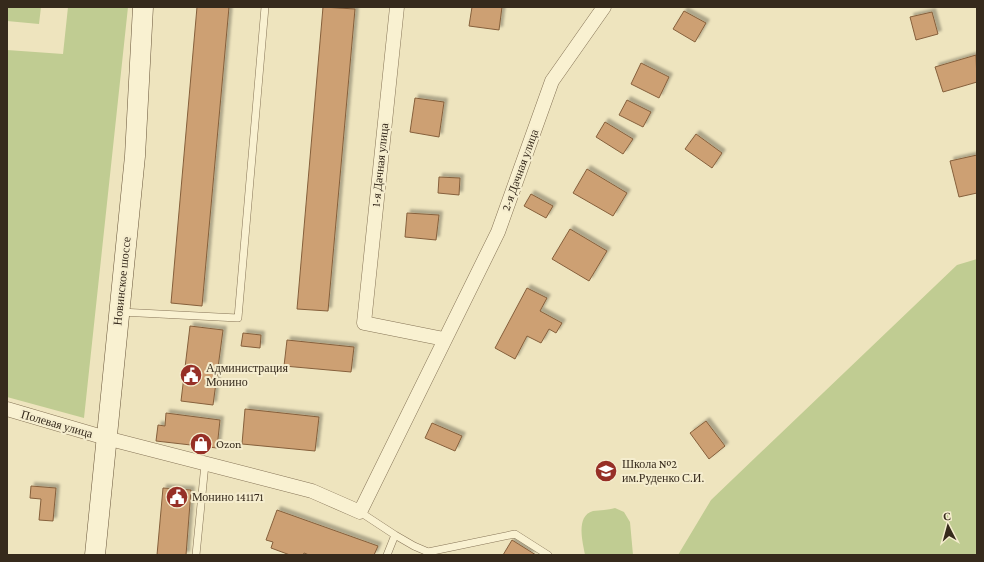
<svg xmlns="http://www.w3.org/2000/svg" width="984" height="562" viewBox="0 0 984 562" font-family="'Crimson Pro',serif">
<defs>
<filter id="shadow"><feDropShadow dx="3.5" dy="-3.5" stdDeviation="1" flood-color="#0004"/></filter>
</defs>
<rect width="100%" height="100%" fill="#eee4be"/>
<path fill="#c0cc92" d="M7,7H41L39,24L7,21Z
M68,7H128L84,418L7,397V50L63,54Z
M977,259V555H678L711,500L957,265Z
M615,508L624,512L630,522L633,555H585C583,543 575,516 593,511C600,510 608,510 615,508Z"/>
<path fill="#cda073" stroke="#86603c" filter="url(#shadow)" d="M197,7H229L202,306L171,303Z
M323,7L355,9L328,311L297,309Z
M472,7H502L499,30L469,26Z
M684,11L706,23L695,42L673,29Z
M932,12L938,34L916,40L910,17Z
M976,55L977,82L943,92L935,67Z
M641,63L669,77L659,98L631,84Z
M415,98L444,102L439,137L410,132Z
M627,100L651,112L643,127L619,115Z
M605,122L633,139L623,154L596,137Z
M696,134L722,153L712,168L685,149Z
M977,155V193L959,197L950,161Z
M587,169L627,193L613,216L573,193Z
M439,177L460,178L459,195L438,193Z
M531,194L553,206L546,218L524,206Z
M407,213L439,215L436,240L405,237Z
M570,229L607,251L589,281L552,259Z
M527,288L547,298L540,311L562,323L556,333L549,329L541,343L527,336L515,359L495,348Z
M190,326L223,330L213,405L181,401Z
M243,333L261,335L260,348L241,346Z
M287,340L354,347L351,372L284,366Z
M245,409L319,417L315,451L242,444Z
M166,413L220,420L217,448L156,441L158,425L165,426Z
M706,421L725,446L709,459L690,433Z
M432,423L462,436L455,451L425,438Z
M31,486L56,488L53,521L39,520L41,499L30,498Z
M163,488L191,490L186,555H157Z
M277,510L378,546L374,555H309L304,553L303,555H290L271,548L273,542L266,540Z
M512,540L536,555H503Z"/>
<g fill="none" stroke-linecap="round" stroke-linejoin="round">
<g stroke="#867457" stroke-width="8">
<path id="lane" d="M120,312L238,318L265,7
M360,512L395,535L387,555
M395,535L414,546L428,552L515,534L548,555
M196,555L205,464"/>
</g>
<g stroke="#867457" stroke-width="15">
<path id="street" d="M397,7L364,323L444,339
M7,409L106,438L312,491L360,512L498,232L552,81L604,7"/>
</g>
<g stroke="#68553a" stroke-width="21">
<path id="secondary" d="M95,555L135,156L143,7"/>
</g>
<use href="#lane" stroke="#f9f1d1" stroke-width="7"/>
<use href="#street" stroke="#f9f1d1" stroke-width="14"/>
<use href="#secondary" stroke="#f9f1d1" stroke-width="20"/>
</g>
<defs>
<g id="civic-disc" transform="scale(1.15)"><circle r="9.5" fill="#962f26" stroke="#f5edce"/><path d="M-.6-6.5H3V-4.5H.6V-3L4-1V1h2V6H-6V1h2V-1L-.6-3ZM-1.2 2.5V6h2.4V2.5Z" fill="#fff"/></g>
<g id="shop-disc" transform="scale(1.15)"><circle r="9.5" fill="#962f26" stroke="#f5edce"/><path d="M-5-2.5h2.3a2.7 3.5 0 0 1 5.4 0H5L5.5 6h-11ZM-1.5-2.5h3a1.5 2.3 0 0 0-3 0Z" fill="#fff"/></g>
<g id="school-disc" transform="scale(1.15)"><circle r="9.5" fill="#962f26" stroke="#f5edce"/><path d="M0-5L7-2L0 1L-7-2ZM-4 1L0 2.5L4 1V4Q0 6-4 4Z" fill="#fff"/></g>
</defs>
<g fill-rule="evenodd">
<use href="#civic-disc" x="191" y="375"/>
<use href="#shop-disc" x="201" y="444"/>
<use href="#school-disc" x="606" y="471"/>
<use href="#civic-disc" x="177" y="497"/>
</g>
<g text-anchor="middle" dominant-baseline="central" stroke-width="4" stroke-linejoin="round" paint-order="stroke">
<g font-size="12" fill="#362a1c" stroke="#f5edce">
<text transform="translate(380 165) rotate(-84)">1-я Дачная улица</text>
<text transform="translate(520 170) rotate(-70)">2-я Дачная улица</text>
<text transform="translate(122 281) rotate(-84)">Новинское шоссе</text>
<text transform="translate(57 424) rotate(16)">Полевая улица</text>
</g>
<g font-size="12" fill="#362a1c" stroke="#f5edce" text-anchor="start">
<text x="206" y="368">Администрация<tspan x="206" dy="14">Монино</tspan></text>
<text x="216" y="444">Ozon</text>
<text x="622" y="464">Школа №2<tspan x="622" dy="14">им.Руденко С.И.</tspan></text>
<text x="192" y="497">Монино 141171</text>
</g>
</g>
<rect width="984" height="562" fill="none" stroke="#362a1c" stroke-width="16"/>
<g transform="translate(948 526) rotate(354)" stroke="#f5edce" stroke-width="3" paint-order="stroke">
<path d="M0-3L7 15L0 10L-7 15Z" fill="#362a1c"/>
<text y="-6" font-size="11" font-weight="bold" text-anchor="middle" fill="#362a1c">С</text>
</g>
</svg>
